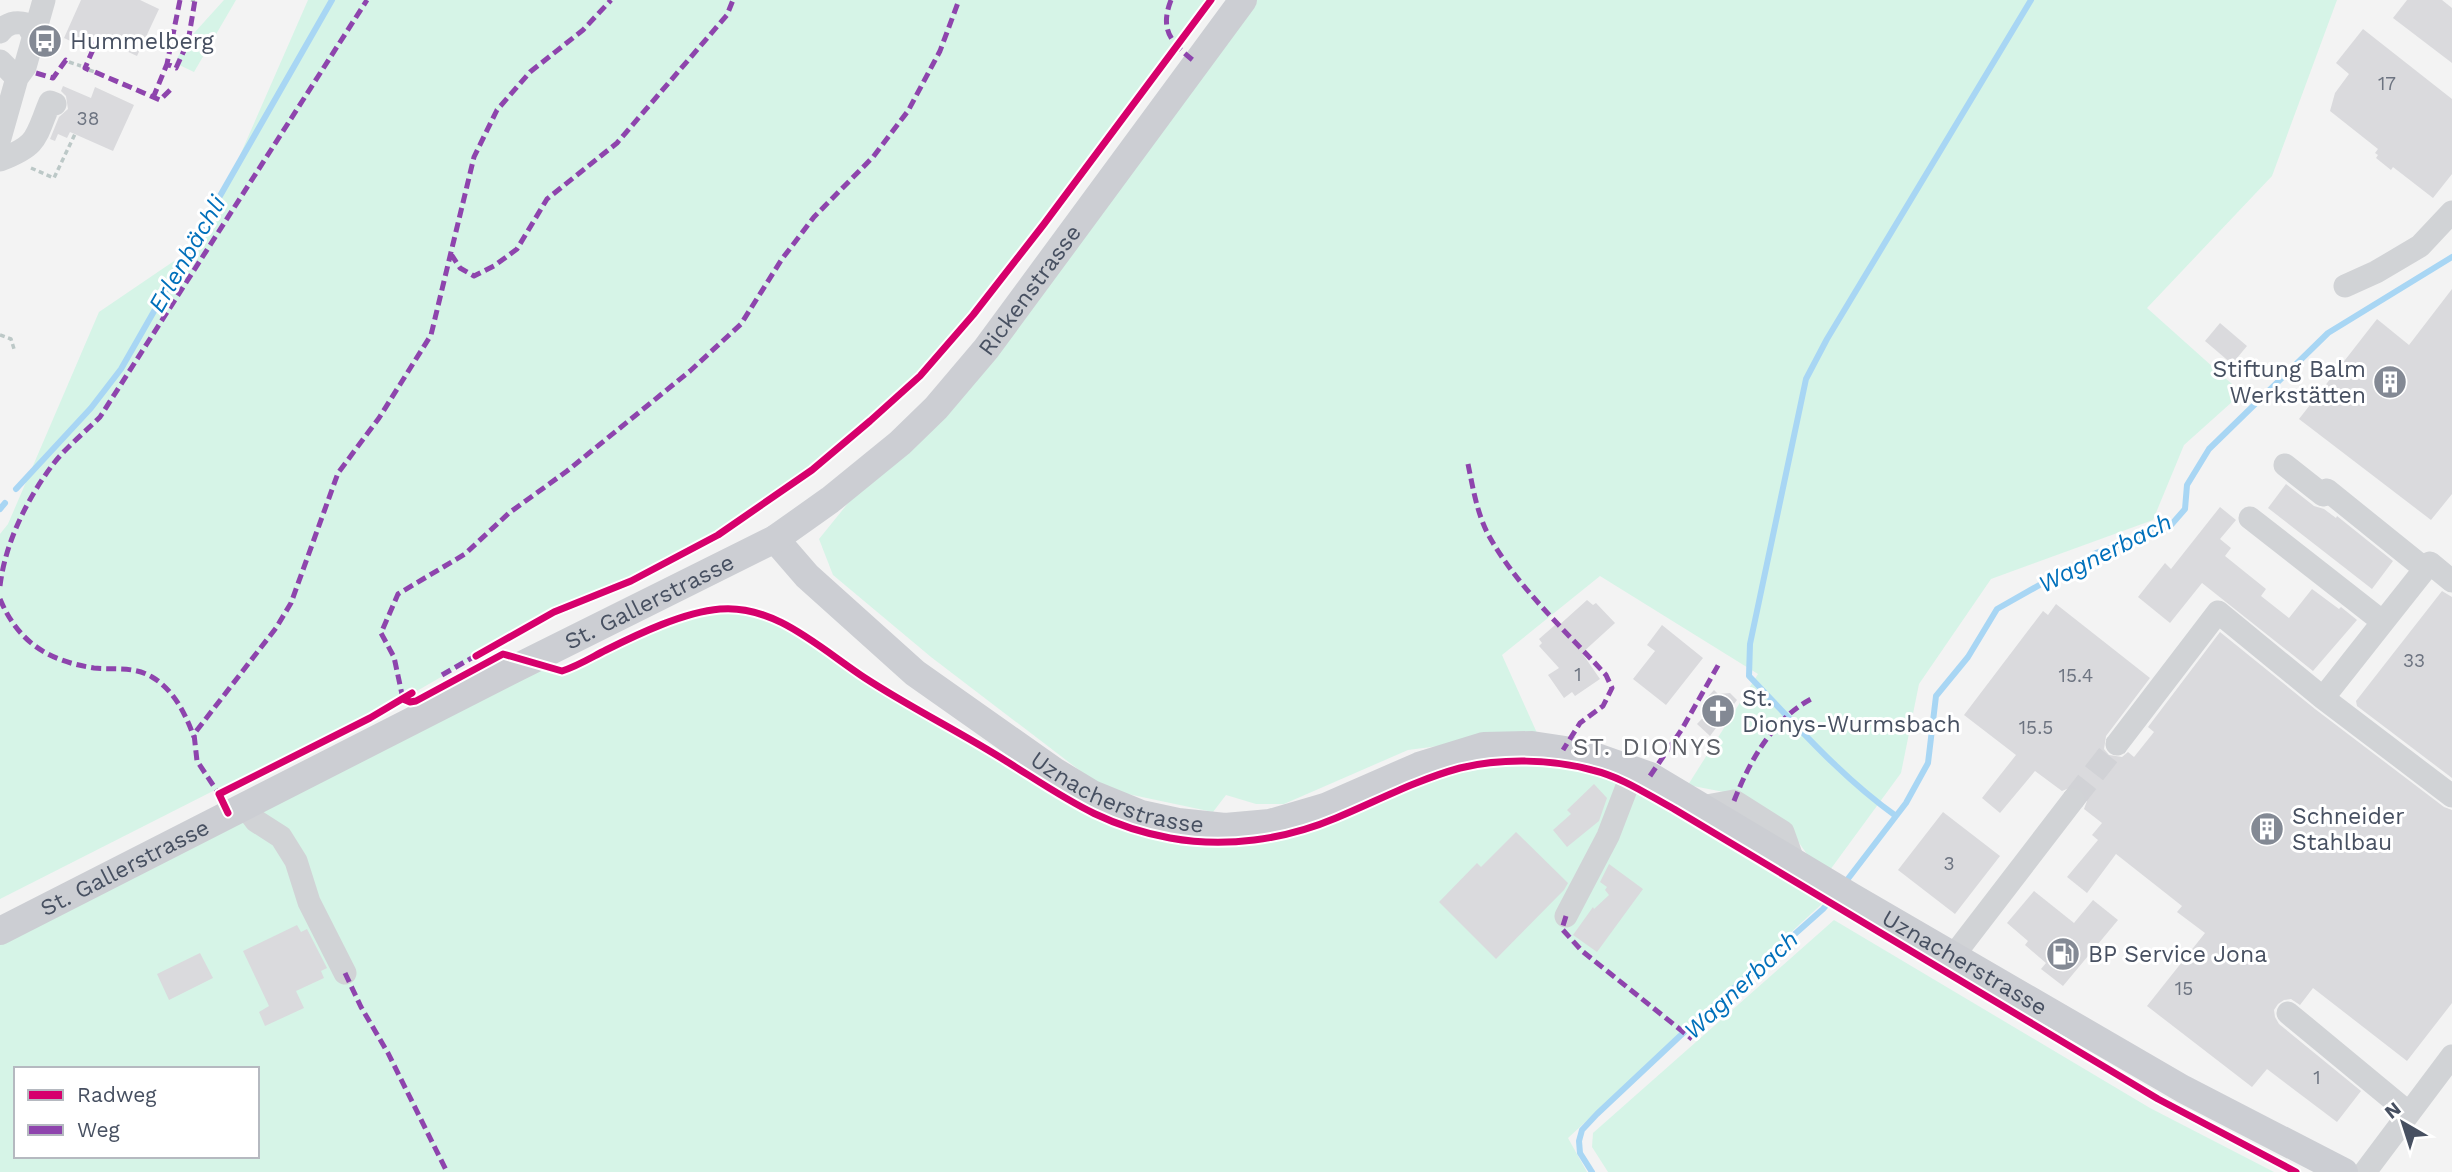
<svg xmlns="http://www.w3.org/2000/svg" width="2452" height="1172" viewBox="0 0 2452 1172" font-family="'Work Sans',sans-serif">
<rect width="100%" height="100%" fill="#f3f3f3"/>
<path fill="#d6f4e7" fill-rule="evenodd" d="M224,0H236L194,72L175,63L185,43Z
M308,0H1211L1044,224L973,315L920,376L812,470L718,535L631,581L554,612L370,718L219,794L215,790L0,899V534L8,524L99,312L202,242Z
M1256,0H2337L2272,176L2147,308L2242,393L2184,445L2153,520L1991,579L1919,684L1901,773L1830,870L1813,863L1784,821L1734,794L1688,785L1758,674L1600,576L1502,655L1537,733L1408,750L1284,804H1256L1226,795L1213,812L1104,789L931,657L833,575L819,539Z
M716,609C776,607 819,649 866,679C911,707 957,733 1003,759C1034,777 1061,800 1093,815C1117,826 1143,833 1169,838C1224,849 1283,840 1334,819C1377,801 1417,778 1462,768C1518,755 1575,762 1627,783L1825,901L1568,1138L1587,1172H0V931L512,670L562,671L570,668L654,629ZM16,1069H257V1156H16Z
M1834,920L2150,1108L2274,1172H1608L1592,1147L1593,1133Z"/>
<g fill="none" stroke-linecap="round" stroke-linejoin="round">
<path stroke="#a8d6f4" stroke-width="6" d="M16,489L91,408L121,369L332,0
M0,509L5,503
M1896,816C1841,777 1796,725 1749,676L1750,644L1806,379L1827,339L2031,0
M1844,884L1906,803L1928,763L1936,696L1968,657L1997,609L2096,553L2171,525L2185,509L2187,485L2209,449L2328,333L2452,257
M1592,1172L1580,1153L1579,1141L1582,1130L1597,1114L1680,1036L1823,909L1835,895"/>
</g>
<path fill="#dadadd" d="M81,0H140L159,9L137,56L94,36L91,42L82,38L79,45L64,38Z
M2407,0H2442L2452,8V63L2393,18Z
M2363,29L2452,99V174L2433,198L2393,167L2391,170L2376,158L2378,155L2375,153L2378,149L2330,111L2335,93L2349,74L2336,63Z
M63,86L91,98L95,87L134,105L113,151L70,132L67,138L58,134L55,141L50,139L59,117L68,109L66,96L61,91Z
M2452,289V494L2431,520L2299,419L2377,319L2409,345Z
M2220,323L2247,346L2232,364L2205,341Z
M2286,484L2314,506L2324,509L2336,518L2337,516L2393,561L2372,589L2268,508Z
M2220,507L2236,520L2220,539L2231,548L2225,556L2266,589L2261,596L2289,618L2312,589L2339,609L2341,607L2357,620L2313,671L2202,583L2170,623L2138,597L2165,563L2171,569Z
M2442,591L2452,597V778L2357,706L2356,701Z
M1587,600L1593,605L1596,603L1615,623L1582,653L1600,679L1575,696L1572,692L1564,698L1548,675L1559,668L1539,646L1542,643L1539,639L1555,625L1557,627Z
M2056,604L2150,678L2106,736L2104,749L2109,755L2122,757L2128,752L2134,757L2154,732L2148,727L2220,632L2315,709L2444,807L2452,810V1003L2407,1061L2313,988L2300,1005L2291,999L2284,1000L2278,1004L2274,1010L2275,1017L2279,1024L2361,1091L2337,1122L2267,1069L2252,1087L2147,1006L2205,933L2177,912L2182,906L2116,854L2087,893L2067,877L2098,840L2092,835L2102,823L2084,809L2087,801L2082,789L2074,786L2062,791L2035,771L2000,813L1982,798L2016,755L1964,715L2043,611L2048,615Z
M1662,625L1703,658L1666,705L1633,679L1655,651L1647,645Z
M1714,690L1718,694L1730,693L1737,700L1710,736L1697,724L1712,708L1704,701Z
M1594,784L1607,798L1599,821L1567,847L1553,830L1571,814L1567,810Z
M1943,812L2000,856L1955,914L1898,870Z
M1516,832L1568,883L1564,890L1496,959L1439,902L1477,863L1481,867Z
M1609,864L1643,889L1597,952L1573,935L1593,907L1594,909L1609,895L1605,890L1607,887L1600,882Z
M2034,891L2074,923L2093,900L2118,920L2063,986L2041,969L2046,963L2025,945L2028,941L2007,923Z
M297,925L301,932L307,929L327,968L321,971L324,978L296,991L304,1008L265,1026L259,1012L269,1006L243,951Z
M200,953L213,978L169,1000L157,974Z"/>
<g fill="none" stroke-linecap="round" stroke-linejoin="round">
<path stroke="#d1d2d6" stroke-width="23" stroke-dasharray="23 11" stroke-linecap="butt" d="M2073,800L2117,744"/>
<path stroke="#bcc8c7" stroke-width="3.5" stroke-dasharray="5 3.5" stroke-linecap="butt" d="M191,0L195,1
M69,62L81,66
M89,70L95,72
M31,168L54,178L75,134
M0,335L11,339L14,349"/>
<path stroke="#d1d3d6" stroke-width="23" d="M0,32C7,23 16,21 27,24L34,37
M0,61L17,78
M0,138L17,78L25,67L44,0
M0,160C39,145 35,138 50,102L55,104
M2345,286L2376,272L2420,246L2452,212
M2285,465L2323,495L2327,490L2425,569L2383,622
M2250,518L2383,622L2323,698
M2425,569L2430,563L2452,581
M2117,744L2218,612L2323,698L2452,796
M244,805L256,821L281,837L296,861L309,902L345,973
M1701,807L1734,801L1783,832L1794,863
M1566,916L1608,836L1633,771
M1954,955L2073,800
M2288,1013L2409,1113
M2365,1172L2452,1056"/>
<g stroke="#ccced3" stroke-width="28">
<path id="s1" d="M775,539L807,576L915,673L1054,771L1092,794L1141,814L1178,822L1225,827L1270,823L1325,807L1419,766L1484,746L1532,745L1585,753L1650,776L1852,897L2183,1089L2344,1172"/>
<path id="s2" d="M0,931L512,670L775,539L830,500L900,443L936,408L986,349L1243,0"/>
</g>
<path stroke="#8e44ad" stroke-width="5" stroke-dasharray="10 5" stroke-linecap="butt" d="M180,0L167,64L176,68L188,42L195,0
M1171,0C1159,31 1172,43 1195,62
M89,70L85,68L98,38
M95,72L160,100L173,87
M36,73L53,78L66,60L69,62
M153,98L167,64
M451,254L460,268L474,276L494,266L517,249L547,199L617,143L727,15L733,0
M1468,464C1473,488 1477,514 1489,536C1518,588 1566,631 1606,675L1612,688L1603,706L1580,723L1563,750
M0,586C5,544 26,501 51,467C64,449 84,433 100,417L367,0
M0,599C18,642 48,661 94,668C114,670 134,666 152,677C174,690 185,713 194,737
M442,675L482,652
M403,699L394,657L381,633L398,594L465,554L509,513L567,471L690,371L741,324L782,259L814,217L873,157L908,111L940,51L959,0
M1650,776L1682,729L1720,662
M223,792L219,794L197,761L194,734L276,628L291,603L338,473L379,418L431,335L474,157L497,110L530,72L583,30L611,0
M1734,801C1750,760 1774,717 1815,697
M1566,916L1562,929L1582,951L1692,1039
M345,973L361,1007L388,1053L447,1172"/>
<g stroke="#fff" stroke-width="11">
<path id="cycleway" d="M476,656L554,612L631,581L718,535L812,470L870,421L920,376L973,315L1044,224L1211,0
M403,699L410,702L416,701L503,654L562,671C578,666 592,657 606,650C638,634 684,612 720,609C775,604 822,650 865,678C911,708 960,732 1006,761C1064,797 1100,825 1170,838C1225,848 1284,840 1336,818C1377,801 1416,780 1460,768C1502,758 1551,759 1592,770C1622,777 1648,795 1674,809L2158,1099L2296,1172
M228,813L219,794L370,718L412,693"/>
</g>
<use href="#cycleway" stroke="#d6006c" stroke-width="7"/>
</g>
<defs>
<g id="bus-disc" transform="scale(1.75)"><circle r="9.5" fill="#838994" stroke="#fff"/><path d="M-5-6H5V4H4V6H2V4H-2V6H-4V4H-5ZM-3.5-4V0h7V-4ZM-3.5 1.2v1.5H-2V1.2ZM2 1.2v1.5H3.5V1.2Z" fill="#fff"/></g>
<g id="building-disc" transform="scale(1.75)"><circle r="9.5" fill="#838994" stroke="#fff"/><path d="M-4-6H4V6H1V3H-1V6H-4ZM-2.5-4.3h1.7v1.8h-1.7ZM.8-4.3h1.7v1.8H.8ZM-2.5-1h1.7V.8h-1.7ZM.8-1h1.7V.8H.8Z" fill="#fff"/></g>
<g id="church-disc" transform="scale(1.75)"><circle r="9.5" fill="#838994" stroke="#fff"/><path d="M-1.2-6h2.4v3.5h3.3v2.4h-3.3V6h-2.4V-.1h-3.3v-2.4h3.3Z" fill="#fff"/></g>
<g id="fuel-disc" transform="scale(1.75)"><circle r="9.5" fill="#838994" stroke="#fff"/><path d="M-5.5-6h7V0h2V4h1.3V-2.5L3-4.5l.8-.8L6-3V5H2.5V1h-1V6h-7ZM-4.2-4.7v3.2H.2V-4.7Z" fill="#fff"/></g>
</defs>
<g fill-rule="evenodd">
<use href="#bus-disc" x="45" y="41"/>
<use href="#building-disc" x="2390" y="382"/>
<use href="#church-disc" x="1718" y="711"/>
<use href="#building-disc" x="2267" y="829"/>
<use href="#fuel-disc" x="2063" y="954"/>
</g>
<g text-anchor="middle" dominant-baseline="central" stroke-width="6" stroke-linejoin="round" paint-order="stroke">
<g font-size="19" fill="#6d7481">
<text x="2387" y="83">17</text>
<text x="88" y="118">38</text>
<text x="2414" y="660">33</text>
<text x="1578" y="674">1</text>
<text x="2076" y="675">15.4</text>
<text x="2036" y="727">15.5</text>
<text x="1949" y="863">3</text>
<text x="2184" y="988">15</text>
<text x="2317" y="1077">1</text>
</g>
<g font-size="23" fill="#475061" stroke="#fff" text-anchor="start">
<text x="70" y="41">Hummelberg</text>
<text x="2366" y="369" text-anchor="end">Stiftung Balm<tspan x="2366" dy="26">Werkstätten</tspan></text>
<text x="1742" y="698">St.<tspan x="1742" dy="26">Dionys-Wurmsbach</tspan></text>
<text x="2292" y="816">Schneider<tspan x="2292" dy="26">Stahlbau</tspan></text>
<text x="2088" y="954">BP Service Jona</text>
</g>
<g font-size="23" fill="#475061" stroke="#fff">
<text stroke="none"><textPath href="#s2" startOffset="1227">Rickenstrasse</textPath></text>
<text stroke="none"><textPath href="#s2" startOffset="728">St. Gallerstrasse</textPath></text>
<text stroke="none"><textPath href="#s1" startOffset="432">Uznacherstrasse</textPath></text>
<text stroke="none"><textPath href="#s2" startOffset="140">St. Gallerstrasse</textPath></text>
<text stroke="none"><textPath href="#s1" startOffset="1356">Uznacherstrasse</textPath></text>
</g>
<g font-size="24" font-style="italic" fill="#0070bb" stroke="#fff">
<text transform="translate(187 254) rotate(-60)">Erlenbächli</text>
<text transform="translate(2105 553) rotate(-27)">Wagnerbach</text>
<text transform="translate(1741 985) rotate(-43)">Wagnerbach</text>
</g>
<g font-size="24" letter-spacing="2" fill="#5d6067" stroke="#fff">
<text x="1648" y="747">ST. DIONYS</text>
</g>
</g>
<rect x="14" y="1067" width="245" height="91" fill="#ffffff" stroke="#b5b9c0" stroke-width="2"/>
<rect x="28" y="1090" width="35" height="10" fill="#d6006c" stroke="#b5b9c0" stroke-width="2"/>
<text x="77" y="1102" font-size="21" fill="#475061">Radweg</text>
<rect x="28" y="1125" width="35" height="10" fill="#8e44ad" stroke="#b5b9c0" stroke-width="2"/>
<text x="77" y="1137" font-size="21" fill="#475061">Weg</text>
<g transform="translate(2403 1123) rotate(321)" stroke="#ffffff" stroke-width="5" paint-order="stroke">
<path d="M0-5L12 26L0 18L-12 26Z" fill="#475061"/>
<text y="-10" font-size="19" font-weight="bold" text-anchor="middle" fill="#475061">N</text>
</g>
</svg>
